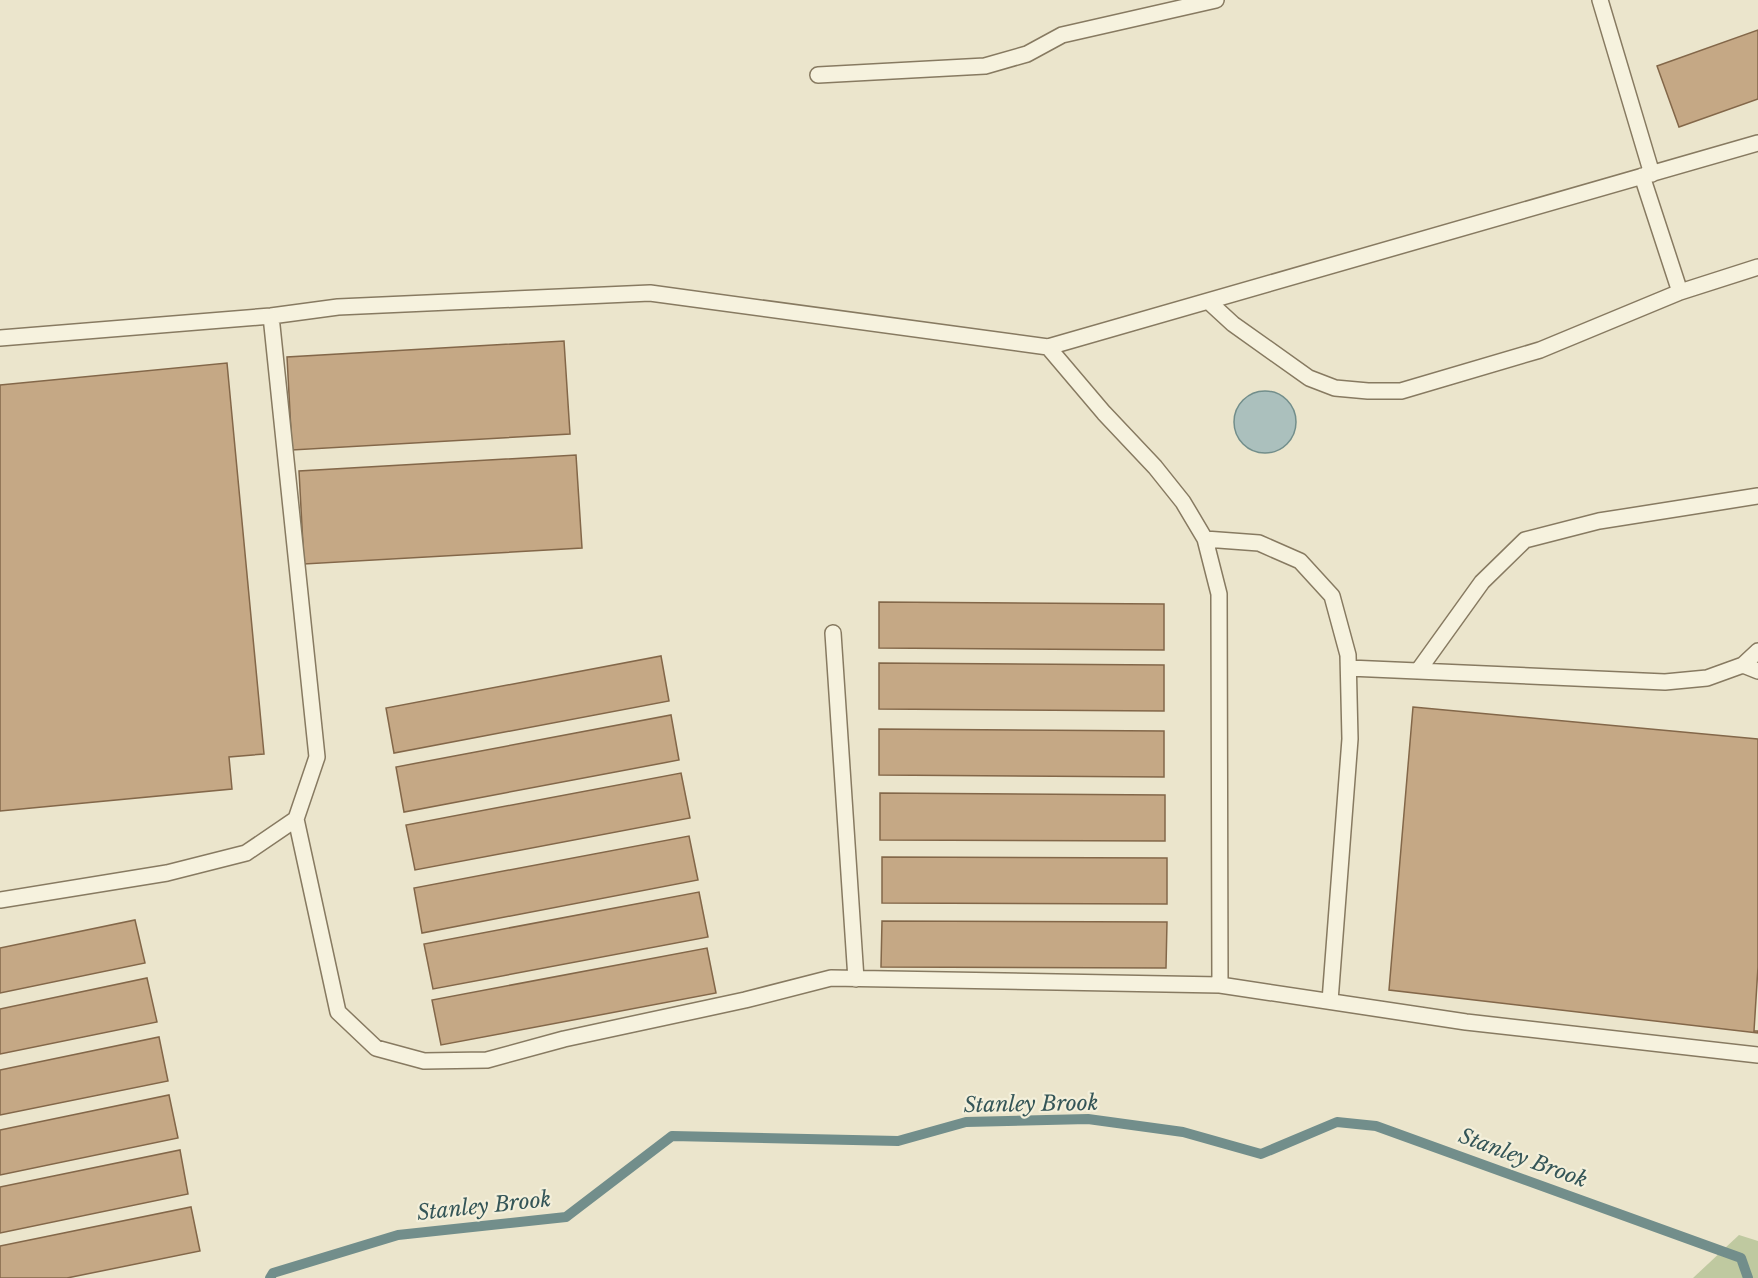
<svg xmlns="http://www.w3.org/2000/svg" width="1758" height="1278" viewBox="0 0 1758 1278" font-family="'Libre Baskerville',serif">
<rect width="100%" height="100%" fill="#ebe5cc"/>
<path fill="#bfc9a0" d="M1739,1235L1758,1241V1278H1693Z"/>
<path fill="#abc0bd" stroke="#728e8b" stroke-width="1.5" d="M1234 422a31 31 0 1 1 62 0a31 31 0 1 1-62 0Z"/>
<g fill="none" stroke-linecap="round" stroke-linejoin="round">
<path stroke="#728e8b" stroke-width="10" d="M270,1278L273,1273L398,1235L566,1217L672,1136L898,1141L966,1122L1088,1119L1183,1132L1261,1154L1337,1122L1376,1126L1741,1258L1748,1278"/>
</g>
<path fill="#c5a885" stroke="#836749" stroke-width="1.5" d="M1758,30V99L1679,127L1657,66Z
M564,341L570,434L292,450L287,357Z
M227,363L264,754L229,757L232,789L0,811V385Z
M576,455L582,548L304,564L299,471Z
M879,602L1164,604V650L879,648Z
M661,656L669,701L394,753L386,708Z
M879,663L1164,665V711L879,709Z
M1413,707L1758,739V967L1754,1031H1758V1033L1389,990Z
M671,715L679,760L404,812L396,767Z
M879,729L1164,731V777L879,775Z
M681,773L690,818L415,870L406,825Z
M880,793L1165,795V841L880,840Z
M689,836L698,880L422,933L414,888Z
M882,857L1167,858V904L882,903Z
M699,892L708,937L433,989L424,944Z
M135,920L145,963L0,993V948Z
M882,921L1167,922L1166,968L881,967Z
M707,948L716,993L441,1045L432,1000Z
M147,978L157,1022L0,1054V1009Z
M159,1037L168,1081L0,1115V1070Z
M169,1095L178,1138L0,1175V1130Z
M180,1150L188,1194L0,1233V1187Z
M191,1207L200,1251L67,1278H0V1246Z"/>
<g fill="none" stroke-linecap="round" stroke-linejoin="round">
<g stroke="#877a61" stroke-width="18">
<path id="service" d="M1600,0L1652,174
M818,75L985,66L1027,54L1062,35L1216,0
M1642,176L1680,292L1758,267
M1208,301L1233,324L1309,378L1335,388L1368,391H1401L1540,350L1680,292
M0,338L271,316L338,307L650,293L1048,347L1758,143
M1048,347L1104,413L1155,467L1183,502L1205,539L1219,594L1220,985
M1205,539L1259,543L1300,561L1332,596L1348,655L1350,739L1330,1001
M833,633L856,979
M1743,665L1758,671
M1349,668L1665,682L1707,678L1743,665L1758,651
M1418,671L1482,582L1525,540L1599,521L1758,496
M296,819L338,1012L376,1048L424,1061L487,1060L564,1039L745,1000L831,978L1220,985L1466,1022L1758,1055
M0,900L167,873L246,853L296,819L317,757L271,316"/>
</g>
<use href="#service" stroke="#f6f2de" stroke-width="15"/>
</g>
<g text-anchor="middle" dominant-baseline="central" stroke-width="4.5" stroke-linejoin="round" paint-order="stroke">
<g font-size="21" font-style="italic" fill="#345557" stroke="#f3efda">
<text transform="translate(1031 1104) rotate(-1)">Stanley Brook</text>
<text transform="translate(1523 1158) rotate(20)">Stanley Brook</text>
<text transform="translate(484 1206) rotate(-6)">Stanley Brook</text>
</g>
</g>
</svg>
